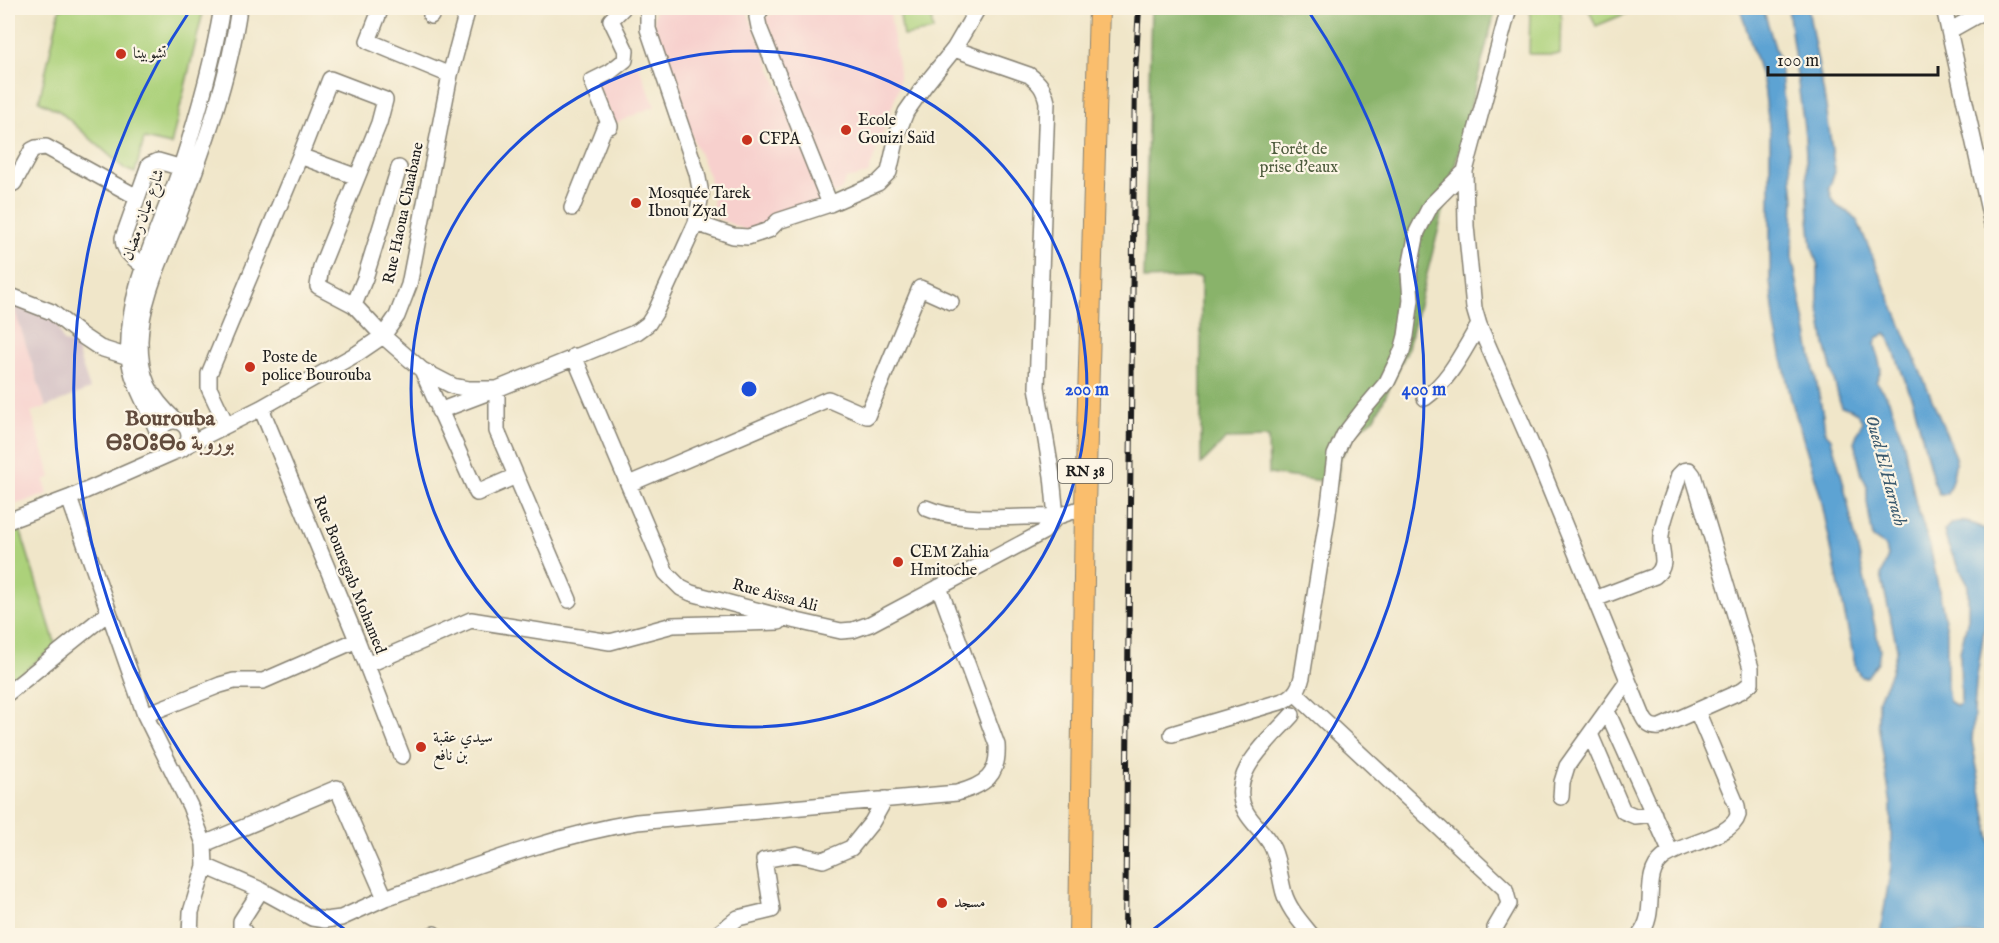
<svg xmlns="http://www.w3.org/2000/svg" width="1999" height="943" viewBox="0 0 1999 943" font-family="'IM FELL English',Amiri,'Noto Sans Tifinagh',serif">
<rect width="100%" height="100%" fill="#fcf5e5"/>
<filter id="ink" filterUnits="userSpaceOnUse"><feTurbulence type="fractalNoise" baseFrequency=".0167" numOctaves="2"/><feDisplacementMap in="SourceGraphic" scale="12" xChannelSelector="R" yChannelSelector="G"/><feConvolveMatrix kernelMatrix="1 2 1 2 8 2 1 2 1" color-interpolation-filters="sRGB"/></filter>
<filter id="wash" filterUnits="userSpaceOnUse"><feTurbulence type="fractalNoise" baseFrequency=".008" numOctaves="4" result="noise"/><feDisplacementMap in="SourceGraphic" scale="24" xChannelSelector="R" yChannelSelector="G"/><feGaussianBlur stdDeviation="1.35" result="paint"/><feColorMatrix in="noise" values="0 0 0 0 0 0 0 0 0 0 0 0 0 0 0 0 0 1.4 0 .05"/><feComposite in="paint" operator="in"/></filter>
<g filter="url(#wash)">
<rect width="100%" height="100%" fill="#f0e6c9"/>
<path fill="#f7d0cd" d="M655,8H748L746,9L827,203L754,234L715,217L709,176L678,105L653,27Z
M789,8H889L899,71V87L868,174L846,179L841,190L833,194L765,17Z
M638,65L655,106L614,124L596,83Z
M11,298L46,407L31,412L51,477L44,480L48,494L8,507V299Z"/>
<path fill="#d2bec3" d="M11,298L56,318L63,342L75,344L90,389L46,407Z"/>
<path fill="#acd17a" stroke="#64764b" stroke-width="1.5" d="M60,8H204L171,145L144,139L135,173L125,169L59,111L39,101Z
M899,8H930L933,31L903,36Z
M1530,8H1561L1560,54H1529Z
M1588,8H1625L1627,13L1596,26Z
M20,529L56,646L8,684V533Z"/>
<path fill="#89b36a" stroke="#526843" stroke-width="1.5" d="M1151,8H1496L1407,351L1375,418L1357,431L1340,459L1337,483L1269,474L1268,438L1226,439L1201,464V277L1144,279Z"/>
<path fill="#5da3d3" stroke="#3c6078" stroke-width="1.5" d="M1740,8H1763L1780,64L1794,198L1792,257L1823,415L1825,431L1831,439L1843,481L1880,650L1878,662L1867,677H1861L1856,669L1820,494L1791,399L1775,326L1770,280V135L1764,86Z
M1788,8H1808L1826,106L1835,172L1829,188L1832,198L1837,206L1851,214L1858,222L1956,457C1955,470 1953,481 1947,494H1939L1933,480L1914,404L1889,338L1885,334L1877,338L1875,344L1881,370L1876,382L1889,400L1903,440L1916,504L1930,546L1947,630V686L1949,701L1957,706L1961,703L1960,652L1968,618V584L1948,546L1944,531C1953,516 1975,522 1986,531L1989,564V598L1976,683L1972,741L1991,844V935H1880L1891,866V805L1878,723V701L1891,672L1897,648L1881,575L1888,556L1886,547L1873,538L1867,502V486L1862,475L1854,442L1862,421C1857,412 1850,407 1841,407L1825,344L1818,301V266L1812,247L1809,219L1805,136Z"/>
</g>
<g filter="url(#ink)">
<g fill="none" stroke-linecap="round" stroke-linejoin="round">
<g stroke="#868172" stroke-width="18">
<path id="minor" d="M381,8L368,41L450,75
M762,8L757,17L759,27L830,204
M1509,8L1465,171L1466,226L1474,308L1479,325L1538,460L1643,717C1647,725 1652,728 1660,727L1741,691L1751,683V668L1693,475L1689,470L1683,471L1679,475C1674,495 1663,515 1661,536C1659,551 1670,564 1655,576L1595,599
M1944,8L1992,224
M431,16L434,8
M1949,31L1990,8
M954,49L978,8
M300,156L357,177
M14,183L32,150L36,148L46,147L137,197
M572,208L604,128L610,126L592,81L610,72L625,60L626,51L611,20L623,8
M696,223L733,236L748,237L769,230L778,221L830,204L878,183L889,172L898,132L906,112L925,85L954,49L1029,75C1040,83 1044,89 1047,102L1037,387L1052,476L1056,517C1016,515 962,524 926,508
M144,267C134,258 123,252 123,238L149,165L158,161L189,170
M8,295L52,312L82,336L100,348L129,357
M354,305L365,278L399,168
M574,356L666,573L681,588L691,593L797,621L841,631L853,630L870,624L1043,532L1056,517L1085,507
M422,370L477,493L516,476
M1425,398C1450,380 1463,351 1479,325
M261,408L357,640L402,756
M439,411L497,389V431L569,600
M159 436a15 15 0 1 1 30 0a15 15 0 1 1-30 0Z
M176,421C149,396 140,379 140,341C141,297 164,254 179,214C204,147 229,79 239,8
M226,424L209,388V374L300,156L330,79L385,100L379,123L321,267L318,286L354,305L383,336L422,370L453,386L469,389H497L637,332L648,324L655,313L696,223L701,194L697,173L648,29V8
M158,433C149,408 131,383 129,356C125,290 161,228 181,167C198,115 213,61 222,8
M185,446L261,408L358,353L383,336L397,316L409,285L450,75L468,8
M629,484L828,399L867,416L920,288L951,302
M69,498L145,715L190,806L204,844L205,866L191,912L190,936
M8,521L69,498L174,452
M367,665L471,620L610,642L673,625L779,622
M8,693L109,612
M1295,693L1505,889L1509,904L1495,928
M1607,711L1671,853
M145,715L220,685L234,681H263L357,640
M1292,715C1270,740 1225,775 1246,812C1253,825 1267,834 1273,849C1279,863 1280,879 1284,893C1289,910 1302,923 1312,936
M1172,734L1280,702C1293,698 1299,690 1302,677L1328,513L1335,455L1344,435L1364,409L1387,382L1402,351L1406,336L1411,300L1409,273L1417,232L1431,205L1465,171
M1590,734L1623,811L1635,816L1654,814
M1561,797L1562,782L1567,766L1628,681
M204,844L337,788L385,898C468,869 551,836 637,822L957,793C985,785 999,776 997,745L939,587
M205,866L261,890L312,918L325,920L341,918L385,898
M247,936L241,927V921L261,890
M429,936L434,934
M715,936L738,918L772,910L764,860L796,854L823,860L851,848L872,822L885,799
M1639,936C1660,912 1640,877 1663,858C1681,843 1732,838 1738,815L1737,806L1697,711"/>
</g>
<g stroke="#868172" stroke-width="22">
<path id="major" d="M1079,936L1085,507L1099,8"/>
</g>
<use href="#minor" stroke="#fff" stroke-width="15"/>
<use href="#major" stroke="#fabe6d" stroke-width="20"/>
<g stroke="#1c1c1c" stroke-width="6">
<path id="rail" d="M1125,936L1135,74L1139,8"/>
</g>
<use href="#rail" stroke="#fcf5e5" stroke-width="4" stroke-dasharray="11" stroke-linecap="butt"/>
</g>
</g>
<g fill="none" stroke="#1d4ed8" stroke-width="3">
<circle cx="749" cy="389" r="338"/>
<path d="M352 935A675 675 0 0 1 189 12M1309 12A675 675 0 0 1 1146 935"/>
</g>
<g fill="#c8321e" stroke="#fcf5e5" stroke-width="2">
<circle cx="121" cy="54" r="6"/>
<circle cx="846" cy="130" r="6"/>
<circle cx="747" cy="140" r="6"/>
<circle cx="636" cy="203" r="6"/>
<circle cx="250" cy="367" r="6"/>
<circle cx="898" cy="562" r="6"/>
<circle cx="421" cy="747" r="6"/>
<circle cx="942" cy="903" r="6"/>
</g>
<g text-anchor="middle" dominant-baseline="central" stroke-width="4.5" stroke-linejoin="round" paint-order="stroke">
<rect fill="#fcf5e5" stroke="#5f5d58" stroke-width="1.5" x="1058" y="459" width="54" height="24" rx="4.5"/>
<g font-size="15" font-weight="bold" fill="#1c1c1c">
<text x="1085" y="471">RN 38</text>
</g>
<g font-size="16" fill="#1c1c1c" stroke="#fcf5e5" text-anchor="start">
<text x="133" y="54">تشوبينا</text>
<text x="858" y="121">Ecole<tspan x="858" dy="18">Gouizi Saïd</tspan></text>
<text x="759" y="140">CFPA</text>
<text x="648" y="194">Mosquée Tarek<tspan x="648" dy="18">Ibnou Zyad</tspan></text>
<text x="262" y="358">Poste de<tspan x="262" dy="18">police Bourouba</tspan></text>
<text x="910" y="553">CEM Zahia<tspan x="910" dy="18">Hmitoche</tspan></text>
<text x="433" y="738">سيدي عقبة<tspan x="433" dy="18">بن نافع</tspan></text>
<text x="954" y="903">مسجد</text>
</g>
<g font-size="16" fill="#4e5b3d" stroke="#fcf5e5">
<text x="1299" y="150">Forêt de<tspan x="1299" dy="18">prise d'eaux</tspan></text>
</g>
<g font-size="16" fill="#1c1c1c" stroke="#fcf5e5">
<text transform="translate(404 213) rotate(-78)">Rue Haoua Chaabane</text>
<text transform="translate(144 215) rotate(-70)">شارع عبان رمضان</text>
<text transform="translate(349 575) rotate(68)">Rue Bounegab Mohamed</text>
<text transform="translate(775 596) rotate(15)">Rue Aïssa Ali</text>
</g>
<g font-size="18" font-style="italic" fill="#39596e" stroke="#fcf5e5">
<text transform="translate(1885 471) rotate(75)">Oued El Harrach</text>
</g>
<g font-size="22" font-weight="bold" fill="#614b3d" stroke="#fcf5e5">
<text x="170" y="419">Bourouba<tspan x="170" dy="25">ⴱⵓⵔⵓⴱⴰ بوروبة</tspan></text>
</g>
</g>
<circle cx="749" cy="389" r="9" fill="#1d4ed8" stroke="#fcf5e5" stroke-width="3"/>
<g font-size="18" text-anchor="middle" font-weight="bold" fill="#1d4ed8" stroke="#fcf5e5" stroke-width="4.5" stroke-linejoin="round" paint-order="stroke">
<text x="1087" y="395">200 m</text>
<text x="1424" y="395">400 m</text>
</g>
<rect width="1999" height="943" fill="none" stroke="#fcf5e5" stroke-width="30"/>
<path d="M1768 66v9h170v-9" fill="none" stroke="#1c1c1c" stroke-width="3"/>
<text x="1777" y="66" font-size="18" fill="#1c1c1c" stroke="#fcf5e5" stroke-width="4.5" paint-order="stroke">100 m</text>
</svg>
